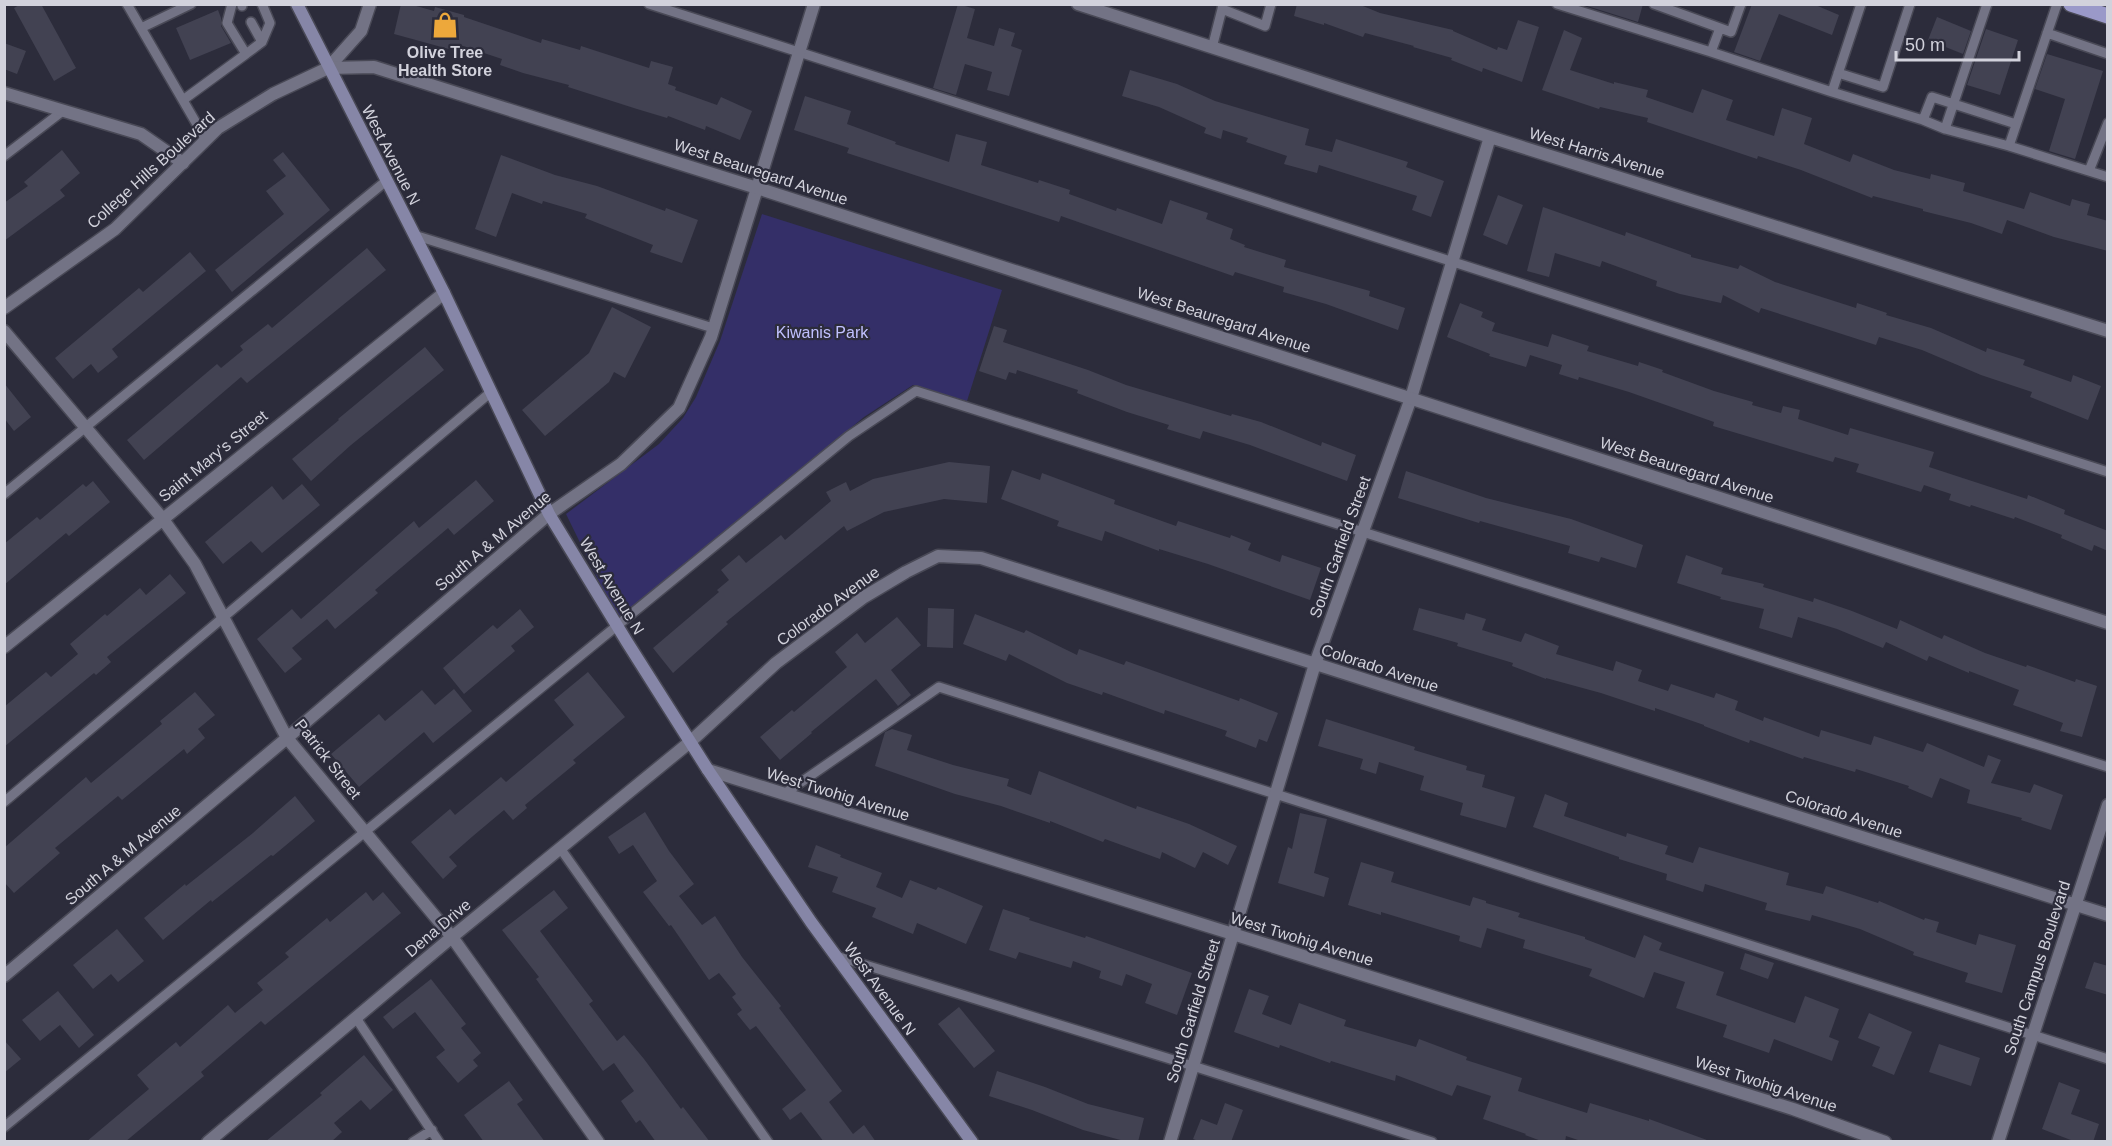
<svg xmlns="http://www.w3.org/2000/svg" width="2112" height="1146" viewBox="0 0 2112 1146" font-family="Helvetica,sans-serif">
<rect width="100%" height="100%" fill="#2c2c3b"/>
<path fill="#342f68" d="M762,214L1002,290L967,401L913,385L864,417L618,620L566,514L659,444L683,418L696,397L720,341Z"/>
<path fill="#424252" d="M21,4H41L76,68L54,81L14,8Z
M401,4H409L434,11L435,7L464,15V17L541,43L542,39L580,50L581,46L649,68L651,61L673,67L668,84L676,87L675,90L717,105L721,97L752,111L740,140L706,126L705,130L668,116L667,118L637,109L568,87L569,85L523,73L500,65L502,59L457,44L456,51L394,34Z
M958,4L975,9L967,38L994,46L999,28L1015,33L1011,46L1022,50L1009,96L987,90L992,72L965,64L956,95L933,88Z
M1297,4H1358L1380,13L1453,30V31L1497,50L1498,47L1507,50L1518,20L1539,27L1522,82L1483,68L1482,72L1451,60L1452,58L1413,47L1414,46L1365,33L1363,37L1324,23V25L1294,16Z
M1581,4H1643L1638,22Z
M1752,4H1813L1839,15L1832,35L1779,14L1760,61L1734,52Z
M218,10L221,18V26L231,43L190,60L176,28Z
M1937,17L1971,31L1963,54L1928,40Z
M1986,29L2018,40L2000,95L1967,85Z
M1564,30L1582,38L1570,70L1614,84V82L1648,90L1646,97L1693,113L1702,89L1733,100L1726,120L1774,136L1782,108L1812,118L1804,144L1850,162L1853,154L1894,170L1930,179L1931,174L1965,183L1963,191L2024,209L2030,192L2070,206L2072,199L2090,204L2087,215L2108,221V251L2054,237L2007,220L2002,234L1971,223L1923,211V209L1873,196L1872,198L1801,170L1758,156L1757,159L1647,122L1648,118L1600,107L1599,109L1542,90Z
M4,43L26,51L17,74L4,69Z
M2047,54L2103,71L2075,159L2049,151L2065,99L2035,89Z
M1130,70L1177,84L1215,101L1309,129L1305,145L1332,152L1336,139L1408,162L1406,167L1444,181L1431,217L1412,210L1417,196L1319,165L1317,173L1284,164L1287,156L1246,142L1248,138L1223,130L1221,139L1204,133L1206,128L1159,107L1122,96Z
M805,96L851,111L847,124L896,142L895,144L949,162L956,134L987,142L981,165L1038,183L1039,180L1070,190L1069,194L1116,211L1117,208L1162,224L1170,200L1208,213L1206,219L1233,229L1230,239L1245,245L1244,247L1286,260L1284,267L1370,291L1369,296L1405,308L1398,330L1326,304L1283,292L1284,287L1235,272L1233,276L1061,216L1059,222L847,153L849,148L794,130Z
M62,150L80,173L60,190L65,196L4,241V203L28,186L24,182Z
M283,152L330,210L232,292L215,270L284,214L266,191L286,176L273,160Z
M501,155L555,175L597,186L665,211L666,208L698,220L682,263L650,252L653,245L585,218L587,214L543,201L542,204L512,193L496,237L475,229Z
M1498,195L1523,205L1507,245L1483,235Z
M1543,207L1625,236L1626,232L1691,255V257L1738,269L1740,265L1775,282L1856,308L1857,303L1887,313L1886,315L1931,328L1986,352L1987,348L2025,360L2023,365L2071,382L2073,375L2101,386L2088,420L2030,397L2032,392L1981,375L1922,350L1879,337L1876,345L1761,308L1759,313L1723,295L1721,303L1680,294L1656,286L1657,281L1602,261L1600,267L1555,253L1549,277L1527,271Z
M367,248L386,270L247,383L241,377L144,460L127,440L217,364L221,368L243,350L240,346L268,324L272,328Z
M190,252L206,271L112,349L118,357L98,373L91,364L73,379L55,358L139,288L143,292Z
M1460,303L1483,312L1481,317L1495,323L1492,331L1548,347L1552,334L1589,346L1587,351L1638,366L1639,362L1663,370L1662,372L1714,391L1753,402L1752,405L1781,413L1783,406L1800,410L1798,419L1848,435L1850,428L1934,452L1929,467L2027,499L2028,495L2065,510L2064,514L2108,531V551L2094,545L2092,551L2061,538L2062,535L2015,517L2014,519L1971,505L1970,507L1949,500L1951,494L1924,485L1921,492L1856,472L1859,464L1835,457L1833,462L1713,426L1714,422L1629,392L1579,377L1578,380L1559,374L1562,365L1530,355L1526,367L1489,356L1490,354L1447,337Z
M612,307L651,327L625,378L614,372L609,382L545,436L522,410L589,353Z
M994,326L1007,330L1003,342L1088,370L1126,385L1231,416L1232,414L1261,422L1321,446L1322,442L1356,455L1347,481L1250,445L1203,431L1200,439L1167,429L1169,425L1127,412L1077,393L1078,390L1017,370L1016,374L1009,372L1006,380L979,371Z
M425,347L444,370L351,445L311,481L292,459L339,420L338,419Z
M4,383L31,417L14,431L4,418Z
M949,462L990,466L987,503L944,499L884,512L847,531L844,526L726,622L728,624L673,673L653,648L719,592L717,590L729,580L721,570L739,555L746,563L781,535L785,540L831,501L826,492L846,482L850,491L873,479Z
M1012,470L1040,480L1042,473L1115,500L1114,504L1176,526L1178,521L1230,538L1231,535L1251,543L1248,550L1280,562L1282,555L1321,568L1310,600L1208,564L1159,549V551L1105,531L1102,541L1057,526L1059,521L1001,499Z
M1406,471L1486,498L1571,519L1643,545L1636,568L1601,557L1599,562L1568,553L1570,546L1480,521L1479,523L1398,498Z
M476,480L494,501L454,535L448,528L375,590L378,593L335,629L327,619L292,648L302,659L285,673L257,639L292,609L301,619L414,521L419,528Z
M93,481L110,502L69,536L66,533L4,585V544L37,517L40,520L83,484L86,487Z
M302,484L320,505L262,553L251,541L223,564L205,542L272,486L283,500Z
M1686,555L1723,568L1721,574L1764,584L1763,587L1813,602L1814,598L1852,611L1897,629L1900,620L1942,639L1944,635L1985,653L2026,667L2027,665L2075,682L2076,679L2097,686L2082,737L2060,731L2063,723L2013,705L2019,690L1969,671V673L1929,656L1927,661L1886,642L1883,648L1837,629L1798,617L1792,638L1759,628L1764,609L1720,599L1721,597L1677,583Z
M170,574L186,593L107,657L111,662L96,675L94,673L4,747V707L46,672L51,677L78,654L70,644L105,614L107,616L140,588L146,595Z
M928,608L954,609L953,648L927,647Z
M1419,608L1464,620L1466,613L1486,619L1482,630L1521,642L1525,633L1559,646L1556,654L1613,671L1616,661L1642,670L1638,681L1668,691L1671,684L1714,698L1716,693L1738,701L1735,710L1763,721L1764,717L1819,737L1821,730L1871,745L1874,736L1923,752L1927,743L1984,767L1988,755L2001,760L1991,783L2030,793L2034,784L2063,795L2051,830L2021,820L2022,818L1967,803L1970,790L1940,778L1932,798L1908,788L1909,786L1856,769L1855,772L1804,757L1803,759L1750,740L1749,743L1704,726V725L1655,708V711L1601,693L1546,678V679L1512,666L1513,663L1457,646L1458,643L1413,630Z
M520,609L534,627L511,646L515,651L464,694L443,668L493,625L497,629Z
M975,614L1024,633L1026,630L1077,655L1079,649L1124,665L1126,661L1239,701L1240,698L1278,713L1267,742L1259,739L1256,748L1225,736L1227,731L1165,710L1164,714L1103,692L1102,695L1067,683L1009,654L1006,661L963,644Z
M897,617L921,645L891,670L911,695L898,706L876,679L811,732L812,733L780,760L760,737L792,710L794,712L847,667L835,652L857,633L865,643Z
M588,672L625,717L573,760L576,763L525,805L527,808L513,820L504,810L473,836L449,857L457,866L443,879L411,842L450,809L455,815L501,777L506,782L574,725L554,700Z
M454,689L472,711L433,743L424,732L359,787L331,754L379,714L385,721L422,690L435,705Z
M195,692L215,715L198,729L205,738L187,754L184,749L122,800L118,796L55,848L60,853L14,893L4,882V848L86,777L91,783L162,724L160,721Z
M1326,719L1415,747L1414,750L1467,766L1466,770L1485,775L1482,787L1515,797L1506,828L1460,815L1463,803L1420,790L1424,776L1379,762L1376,774L1360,769L1363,759L1318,746Z
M892,729L912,735L907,750L953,765L1009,779L1007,786L1031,795L1039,771L1136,809L1137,806L1189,824L1237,846L1228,865L1203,852L1195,868L1162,852L1160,859L1105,839L1103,842L1050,821V823L1001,806L955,794L875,766L885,732Z
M1545,794L1568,803L1564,816L1626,837L1627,833L1668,846L1665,854L1693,863L1699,847L1789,873L1786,885L1823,894L1826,886L1878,903L1879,901L1924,920L1925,918L1939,922L1936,932L1976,945L1979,934L2016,945L2002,993L1965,982L1968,973L1913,955L1914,952L1860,929L1812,915L1810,921L1765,910L1767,903L1705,884L1703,892L1666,880L1667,874L1619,859V857L1533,827Z
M295,796L315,821L273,856L271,855L212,902L211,900L163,940L144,918L185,884L186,886L253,833Z
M645,812L669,851L694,884L679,896L702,925L715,916L742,957L781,1006L779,1008L842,1091L829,1102L853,1134L864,1125L876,1142H824L801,1112L790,1120L782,1109L806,1090L756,1026L750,1030L737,1014L742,1010L732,997L736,994L719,973L709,980L671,925L669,926L643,892L657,881L633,845L619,854L608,837Z
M1300,813L1327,819L1314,873L1329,878L1324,897L1278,883L1288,847L1292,849Z
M816,845L841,855L840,857L882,873L876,887L902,898L910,880L936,890L938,887L983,906L966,944L917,923L913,934L872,917L876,908L832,892L838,877L808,867Z
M1361,862L1394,872L1391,882L1470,906L1473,897L1486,901V903L1520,913L1518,917L1585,937V939L1635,958L1644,935L1662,943L1659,950L1724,972L1716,995L1795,1023L1805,996L1839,1009L1829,1037L1839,1041L1832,1061L1774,1039L1769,1053L1723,1037L1727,1025L1676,1008L1685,982L1654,972L1644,998L1589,976L1592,969L1523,948L1525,940L1487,928L1481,948L1459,941L1460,936L1381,912V915L1348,905Z
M554,890L568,908L540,931L593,1001L589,1004L617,1041L624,1035L644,1059L681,1109L683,1107L710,1142H656L640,1120L636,1123L621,1101L634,1091L614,1063L603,1071L536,979L539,977L502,930Z
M366,892L373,901L383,892L401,913L265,1025L261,1021L201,1072L204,1076L125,1142H86L149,1089L137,1075L176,1042L180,1047L228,1005L235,1013L263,990L257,983L289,957L285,953L327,918L330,922Z
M1003,909L1030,918L1029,920L1085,938L1086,936L1192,973L1177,1015L1145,1003L1152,984L1126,974L1122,986L1099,978L1101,971L1073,961L1071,968L1019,952L1016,959L989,950Z
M117,929L144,961L118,982L111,974L93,989L73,965Z
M1745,953L1774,963L1768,979L1740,969Z
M2094,962L2108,966V995L2085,988Z
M431,979L466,1024L461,1028L481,1053L473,1060L478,1066L458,1083L436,1057L445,1050L415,1012L393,1029L383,1017Z
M1249,989L1269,996L1262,1014L1291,1025L1299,1003L1346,1020L1344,1026L1416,1047L1419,1039L1467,1057L1466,1060L1522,1078L1518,1091L1587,1113L1590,1103L1649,1121V1119L1707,1140L1706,1142H1584L1566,1136L1565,1142H1544L1525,1135L1526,1134L1483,1119L1491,1096L1457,1085L1452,1096L1396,1075L1395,1081L1331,1061L1330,1063L1280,1045L1279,1048L1234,1032Z
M58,991L94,1035L79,1048L60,1025L40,1041L22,1020Z
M959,1007L995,1051L974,1068L938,1024Z
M1869,1013L1912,1032L1894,1075L1872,1066L1880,1047L1858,1038Z
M4,1040L21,1059L4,1073Z
M1939,1044L1980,1058L1971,1086L1929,1072Z
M364,1055L393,1090L370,1110L361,1100L334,1123L342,1132L331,1142H265L322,1095L320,1093Z
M997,1071L1045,1087L1088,1104L1144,1118L1138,1142H1128L1083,1130L1032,1110L989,1096Z
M509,1081L523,1100L517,1104L545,1142H484L464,1115Z
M2059,1082L2080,1090L2071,1114L2099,1124L2093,1142H2076L2042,1129Z
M1225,1103L1243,1110L1231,1142H1201L1193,1139L1201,1119L1217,1125Z"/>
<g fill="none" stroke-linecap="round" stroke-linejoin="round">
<g stroke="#494956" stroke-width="12">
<path id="service" d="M127,4L206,140
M232,4L227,23L246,54L262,42
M242,4V6
M649,4L2108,472
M1223,4L1222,9L1265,26L1271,4
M1557,4L1711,52
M1654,4L1720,28L1711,52L1832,92
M1861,4L1832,92L1923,120
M1987,4L1945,129L2009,146L2108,177
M251,22L262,42L270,23L262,4
M141,28L191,4
M1720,28L1731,32L1741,4
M2047,33L2108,54
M1212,48L1222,9
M1838,73L1883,87L1910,4
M183,100L246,54
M1945,129L1923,120L1932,97L2016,124
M2009,146L2057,4
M4,156L64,110
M2089,171L2108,123
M414,235L713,328
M4,494L386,181
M784,794L939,687L2108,1059
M4,802L491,392
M560,848L768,1142
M836,956L1193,1066L1432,1142
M356,1018L439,1142
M4,1127L849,436L916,391L2108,767
M413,1142L432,1130"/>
</g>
<g stroke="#494956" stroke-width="15">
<path id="minor" d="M1078,4L1490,137L2108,331
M328,68L361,31L370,4
M4,93L141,134L183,163
M4,331L162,518L195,564L287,738L452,937L598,1142
M4,647L444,293
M708,770L1793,1109L1885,1142
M4,976L287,738L549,514L621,464L679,408L711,337L814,4
M208,1142L452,937L690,742L776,663L864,597L906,572L938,556L981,558L2108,915
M1170,1142L1315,664L1411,398L1490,137
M1998,1142L2108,805"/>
</g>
<g stroke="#494956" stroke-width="15">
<path id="tertiary" d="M4,308L115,229L218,128L273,94L328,68L374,67L757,188L2108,623"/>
</g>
<g stroke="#494956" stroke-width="15">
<path id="secondary" d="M297,4L444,293L549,514L627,642L708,770L811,922L972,1142"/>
</g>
<g stroke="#494956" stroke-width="18">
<path id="primary" d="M2071,4L2108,16"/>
</g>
<use href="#service" stroke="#737385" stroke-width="9"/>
<use href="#minor" stroke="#737385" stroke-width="12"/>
<use href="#tertiary" stroke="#737385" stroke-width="12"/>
<use href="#secondary" stroke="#8686a7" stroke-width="12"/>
<use href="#primary" stroke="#9a99c9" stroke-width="15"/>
</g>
<defs>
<g id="shop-bare" transform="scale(2.07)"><path d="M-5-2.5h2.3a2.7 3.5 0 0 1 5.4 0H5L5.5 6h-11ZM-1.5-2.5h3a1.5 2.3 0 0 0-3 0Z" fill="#eda83b" stroke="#2c2c3b" stroke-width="2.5" paint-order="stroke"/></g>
</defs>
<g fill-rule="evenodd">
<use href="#shop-bare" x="445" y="25"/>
</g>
<g text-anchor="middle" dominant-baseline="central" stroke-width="4.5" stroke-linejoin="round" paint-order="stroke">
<g font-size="16" font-weight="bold" fill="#d2d2dc" stroke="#2c2c3b">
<text x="445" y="52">Olive Tree<tspan x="445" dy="18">Health Store</tspan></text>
</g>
<g font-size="16" fill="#d2d2dc" stroke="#2c2c3b">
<text transform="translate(1597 153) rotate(17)">West Harris Avenue</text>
<text transform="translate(391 155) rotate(63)">West Avenue N</text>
<text transform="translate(151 170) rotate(-42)">College Hills Boulevard</text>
<text transform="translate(761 172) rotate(18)">West Beauregard Avenue</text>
<text transform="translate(1224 320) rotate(18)">West Beauregard Avenue</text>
<text transform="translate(213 456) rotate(-39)">Saint Mary's Street</text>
<text transform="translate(1687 470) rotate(18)">West Beauregard Avenue</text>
<text transform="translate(493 541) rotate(-40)">South A &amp; M Avenue</text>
<text transform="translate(1340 547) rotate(-70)">South Garfield Street</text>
<text transform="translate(612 586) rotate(59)">West Avenue N</text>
<text transform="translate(828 606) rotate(-36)">Colorado Avenue</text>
<text transform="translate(1380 668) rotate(18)">Colorado Avenue</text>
<text transform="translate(328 759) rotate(52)">Patrick Street</text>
<text transform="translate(838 794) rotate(17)">West Twohig Avenue</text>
<text transform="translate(1844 814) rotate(18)">Colorado Avenue</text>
<text transform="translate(123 855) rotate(-40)">South A &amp; M Avenue</text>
<text transform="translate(438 928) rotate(-40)">Dena Drive</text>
<text transform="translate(1302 939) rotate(17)">West Twohig Avenue</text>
<text transform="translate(2037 968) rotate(-72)">South Campus Boulevard</text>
<text transform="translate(880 989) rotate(54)">West Avenue N</text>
<text transform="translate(1193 1011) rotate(-73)">South Garfield Street</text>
<text transform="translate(1766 1084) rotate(18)">West Twohig Avenue</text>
</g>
<g font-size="16" fill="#c0c0ff" stroke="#2c2c3b">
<text x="822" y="332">Kiwanis Park</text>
</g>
</g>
<rect width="2112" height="1146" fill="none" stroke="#d2d2dc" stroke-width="12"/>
<path d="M1896 51v9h123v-9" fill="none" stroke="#d2d2dc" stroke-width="3"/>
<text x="1905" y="51" font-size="18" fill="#d2d2dc" stroke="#2c2c3b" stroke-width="4.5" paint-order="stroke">50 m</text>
</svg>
